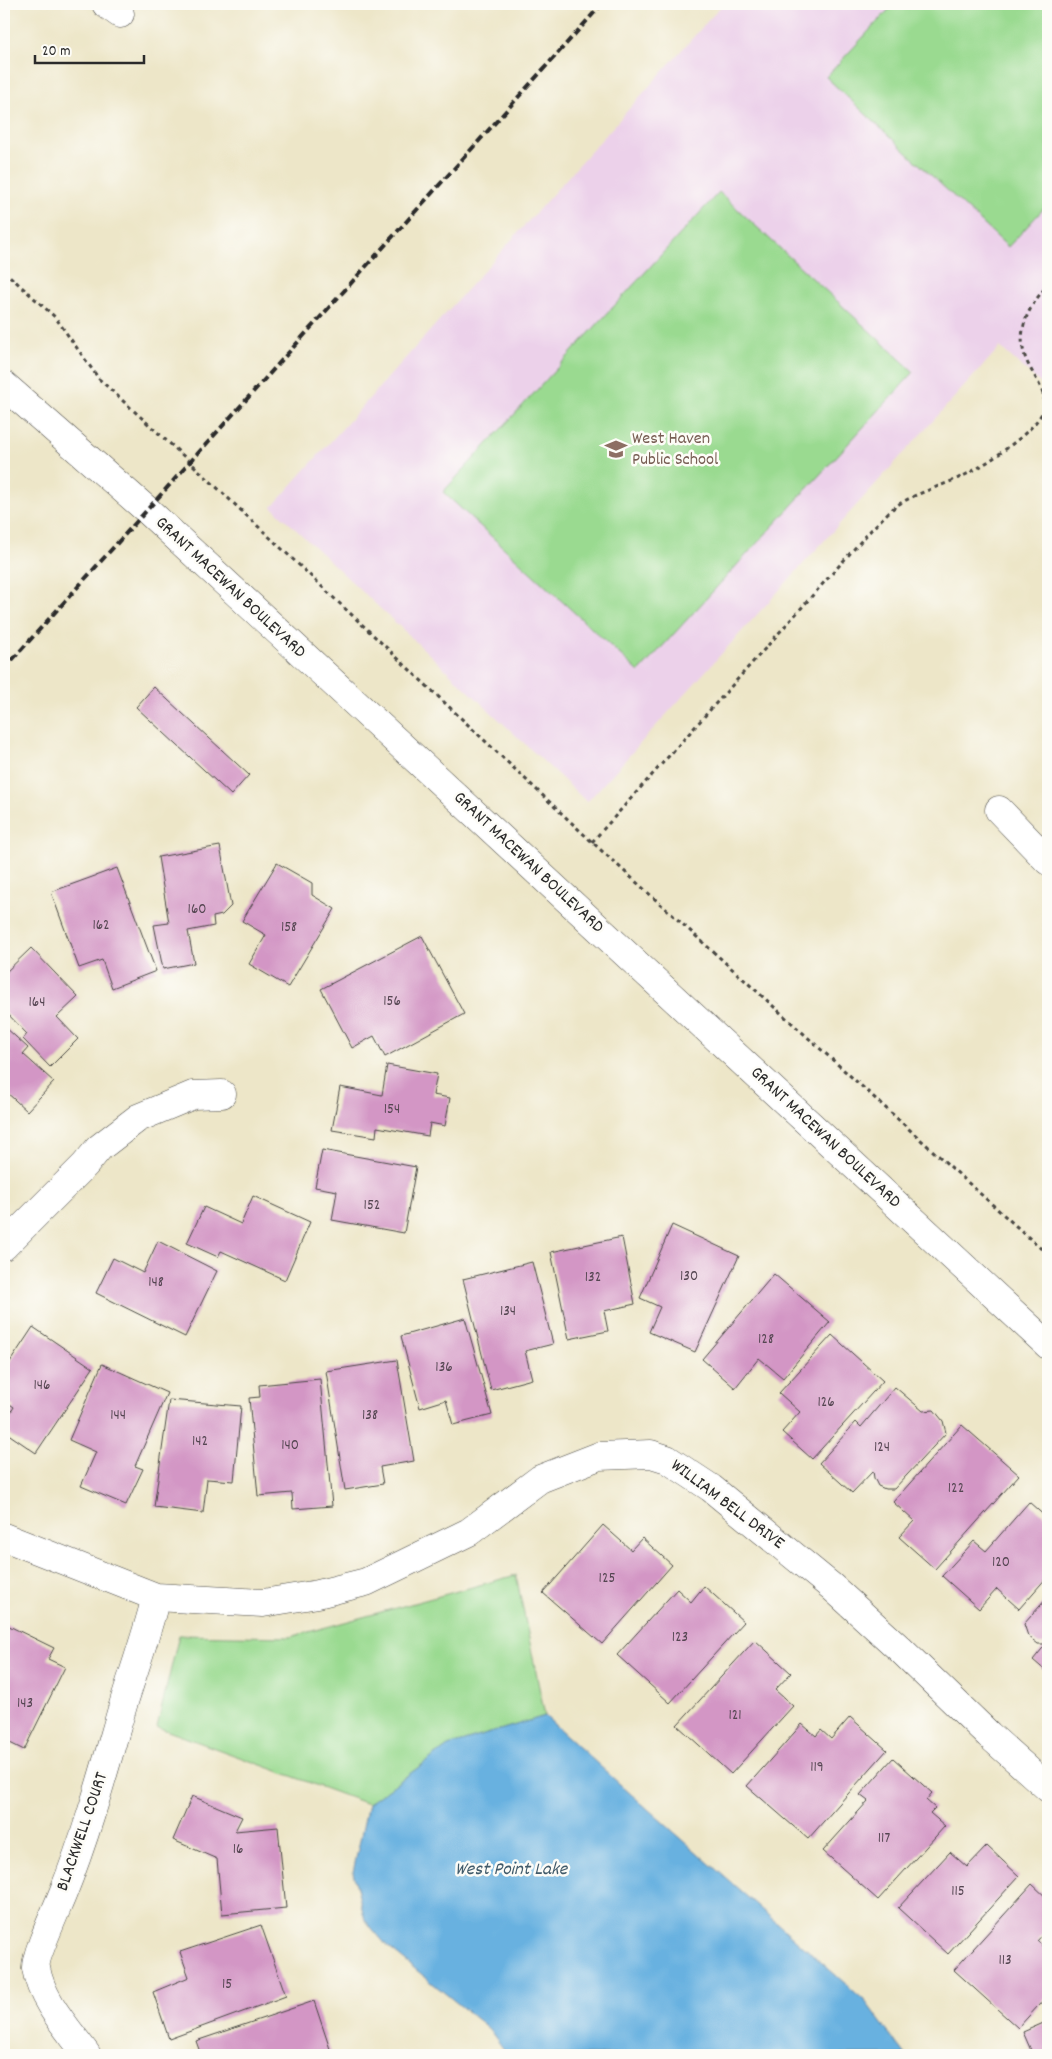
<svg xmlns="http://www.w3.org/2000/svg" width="1052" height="2059" viewBox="0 0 1052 2059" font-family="Dekko,sans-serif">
<rect width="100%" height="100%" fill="#fdfcf7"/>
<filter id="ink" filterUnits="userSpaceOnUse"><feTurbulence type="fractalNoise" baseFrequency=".02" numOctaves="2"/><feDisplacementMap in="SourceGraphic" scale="10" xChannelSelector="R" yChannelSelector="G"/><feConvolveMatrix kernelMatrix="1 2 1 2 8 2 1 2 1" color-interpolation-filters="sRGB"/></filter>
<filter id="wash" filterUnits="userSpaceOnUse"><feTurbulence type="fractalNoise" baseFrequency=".0096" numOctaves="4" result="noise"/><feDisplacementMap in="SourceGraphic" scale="20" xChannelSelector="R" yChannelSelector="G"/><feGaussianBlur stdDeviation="1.12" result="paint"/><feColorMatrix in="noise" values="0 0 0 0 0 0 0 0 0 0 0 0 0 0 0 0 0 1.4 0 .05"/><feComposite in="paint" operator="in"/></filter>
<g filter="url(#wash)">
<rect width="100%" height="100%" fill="#ede6c8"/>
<path fill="#ecd1ea" d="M723,4H1048V390L1000,347L587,802L272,507Z"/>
<path fill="#9ada90" stroke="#62825e" d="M894,4H1048V204L1008,247L826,77Z
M719,192L914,372L639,672L443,492Z
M516,1575L545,1716L448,1746L368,1804L157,1727L179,1635L290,1637Z"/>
<path fill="#68b1e0" stroke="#4a6e86" d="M545,1716L623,1787L865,2001L905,2055H508L489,2029L388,1947L365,1920L353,1872L368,1804L448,1746Z"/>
<g id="blocks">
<path fill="#d396c5" d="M154,687L249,775L231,795L136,707Z
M220,846L231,906L222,915L213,917L214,926L188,931L194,963L163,969L154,925L169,923L158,857Z
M277,863L312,883V895L335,909L288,987L249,964L266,935L242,921Z
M117,868L156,971L112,988L102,960L79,968L51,892Z
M422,936L464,1014L385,1057L374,1036L352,1048L321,989Z
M31,948L78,997L57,1017L78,1039L50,1067L23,1039L27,1034L4,1010V974Z
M4,1026L28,1048L23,1054L54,1082L27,1111L4,1090Z
M387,1065L437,1074L433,1095L450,1098L445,1126L430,1123L428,1136L377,1127L376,1137L332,1130L340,1087L382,1095Z
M322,1150L416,1167L404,1233L332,1220L337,1191L315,1187Z
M253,1196L310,1222L285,1280L221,1251L218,1257L187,1243L204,1207L241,1224Z
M672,1225L739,1256L695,1352L649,1332L660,1307L640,1298Z
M622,1237L635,1304L604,1311L608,1331L569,1339L551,1252Z
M158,1241L217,1271L185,1337L96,1293L113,1258L143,1273Z
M532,1262L553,1344L525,1351L532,1379L491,1390L463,1279Z
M774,1274L830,1322L783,1378L759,1358L735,1388L702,1359Z
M465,1318L492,1415L453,1425L446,1400L420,1408L401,1336Z
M33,1327L93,1368L36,1453L4,1431V1423L14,1407L4,1400V1371Z
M832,1335L883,1381L812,1459L782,1432L800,1412L779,1393Z
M397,1360L414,1461L380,1467L383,1484L345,1490L326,1371Z
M102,1364L167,1393L135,1466L143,1469L126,1505L81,1486L96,1452L69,1440Z
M320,1379L332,1506L293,1509L292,1493L258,1496L249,1398L260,1397L259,1385Z
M895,1387L923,1411L934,1410L943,1421L946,1433L894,1489H885L878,1486L874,1478L873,1471L852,1493L819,1463L856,1422L861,1427Z
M169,1400L241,1406L234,1481L207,1479L203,1513L154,1507Z
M962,1425L1019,1475L935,1569L899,1537L914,1521L893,1502Z
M1029,1502L1048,1519V1576L1019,1609L997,1589L979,1609L942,1576L974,1541L986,1551Z
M603,1525L631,1550L642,1538L672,1565L602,1644L543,1593Z
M704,1586L744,1622L670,1703L617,1655L677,1589L691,1602Z
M1048,1597V1673L1033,1660L1046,1644H1038L1028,1636L1024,1624Z
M5,1624L54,1648L48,1659L65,1667L24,1750L4,1740Z
M755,1640L791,1673L775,1690L793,1706L731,1774L677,1725Z
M850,1717L887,1750L808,1839L747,1786L802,1724L816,1736L821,1730L831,1739Z
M893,1758L932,1793L926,1800L935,1808L930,1813L945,1826L878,1900L823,1851L868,1801L860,1795Z
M192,1796L242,1817L235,1831L278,1827L286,1908L222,1914L217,1859L173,1840Z
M987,1846L1019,1876L948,1954L898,1908L950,1852L967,1867Z
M1032,1884L1048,1899V1929L1037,1941L1048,1951V1995L1018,2028L954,1970Z
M261,1925L286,1996L169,2039L153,1992L189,1977L180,1952Z
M314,2001L332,2055H201L196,2041Z
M1048,2021V2055H1033L1023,2032Z"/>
</g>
</g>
<g filter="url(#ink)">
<use href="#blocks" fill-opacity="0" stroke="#484743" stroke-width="1"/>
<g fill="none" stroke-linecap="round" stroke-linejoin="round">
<g stroke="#484743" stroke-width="29">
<path id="minor" d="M106,4L120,14
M999,810L1048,861
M4,1246L85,1165L99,1148L138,1118L193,1095L222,1094
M4,1537L156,1597L263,1603L318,1594L366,1582L469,1532L540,1479L599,1456L651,1454L667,1459L711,1488L832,1587L900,1649L989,1735L1048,1788
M87,2055C68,2029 41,2000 36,1968C34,1958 58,1906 63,1893C88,1831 105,1767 124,1702C135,1667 147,1633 156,1597"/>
</g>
<g stroke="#484743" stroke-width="29">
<path id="major" d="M4,385L147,510L1048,1345"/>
</g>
<path stroke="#484743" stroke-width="3" stroke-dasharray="4 4" stroke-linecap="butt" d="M4,271L55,317L99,379L190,462L592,842L1048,1255
M592,842L871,530C879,522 887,513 896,506C917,492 943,486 965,475C983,466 1000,454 1016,441C1025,434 1036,424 1042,413C1052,393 1028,372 1024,353C1017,327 1031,303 1048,285"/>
<use href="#minor" stroke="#fff" stroke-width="28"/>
<use href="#major" stroke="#fff" stroke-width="28"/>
<path stroke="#2b2b2b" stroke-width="4" stroke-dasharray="8 4" stroke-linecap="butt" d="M4,669L602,4"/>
</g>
</g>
<defs>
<g id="school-bare" transform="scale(1.725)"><path d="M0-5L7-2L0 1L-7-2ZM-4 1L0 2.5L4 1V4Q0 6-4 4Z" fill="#8d6e63" stroke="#fdfcf7" stroke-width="2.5" paint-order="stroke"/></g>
</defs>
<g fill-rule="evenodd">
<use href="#school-bare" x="616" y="449"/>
</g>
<g text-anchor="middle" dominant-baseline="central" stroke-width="5" stroke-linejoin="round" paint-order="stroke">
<g font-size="15" fill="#554652">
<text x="197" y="910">160</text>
<text x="101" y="926">162</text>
<text x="289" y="928">158</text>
<text x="392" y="1002">156</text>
<text x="37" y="1003">164</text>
<text x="392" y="1110">154</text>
<text x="372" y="1206">152</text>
<text x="689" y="1277">130</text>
<text x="593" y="1278">132</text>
<text x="156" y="1283">148</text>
<text x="508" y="1312">134</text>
<text x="766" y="1340">128</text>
<text x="444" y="1368">136</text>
<text x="42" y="1386">146</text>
<text x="826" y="1403">126</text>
<text x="118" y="1416">144</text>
<text x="370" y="1416">138</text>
<text x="200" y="1442">142</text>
<text x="290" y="1446">140</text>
<text x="882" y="1448">124</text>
<text x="956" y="1489">122</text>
<text x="1001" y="1563">120</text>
<text x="607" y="1579">125</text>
<text x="680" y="1638">123</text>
<text x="25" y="1704">143</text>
<text x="735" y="1716">121</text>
<text x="817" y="1768">119</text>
<text x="884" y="1839">117</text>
<text x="238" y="1850">16</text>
<text x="958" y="1892">115</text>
<text x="1005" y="1961">113</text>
<text x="227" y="1985">15</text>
</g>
<g font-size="18" fill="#785e54" stroke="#fdfcf7" text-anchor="start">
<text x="632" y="439">West Haven<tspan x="632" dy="21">Public School</tspan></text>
</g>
<g font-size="18" fill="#2b2b2b" stroke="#fdfcf7">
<text transform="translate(230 588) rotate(43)">GRANT MACEWAN BOULEVARD</text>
<text transform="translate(528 863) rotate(43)">GRANT MACEWAN BOULEVARD</text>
<text transform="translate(825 1138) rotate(43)">GRANT MACEWAN BOULEVARD</text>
<text transform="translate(727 1505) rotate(37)">WILLIAM BELL DRIVE</text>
<text transform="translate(83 1832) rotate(-71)">BLACKWELL COURT</text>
</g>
<g font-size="19" font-style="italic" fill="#405a6a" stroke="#fdfcf7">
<text x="511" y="1870">West Point Lake</text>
</g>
</g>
<rect width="1052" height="2059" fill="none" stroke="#fdfcf7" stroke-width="20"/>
<path d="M35 55v8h109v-8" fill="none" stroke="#2b2b2b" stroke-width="2.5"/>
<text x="42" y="55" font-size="15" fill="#2b2b2b" stroke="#fdfcf7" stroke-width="4" paint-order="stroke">20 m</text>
</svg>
